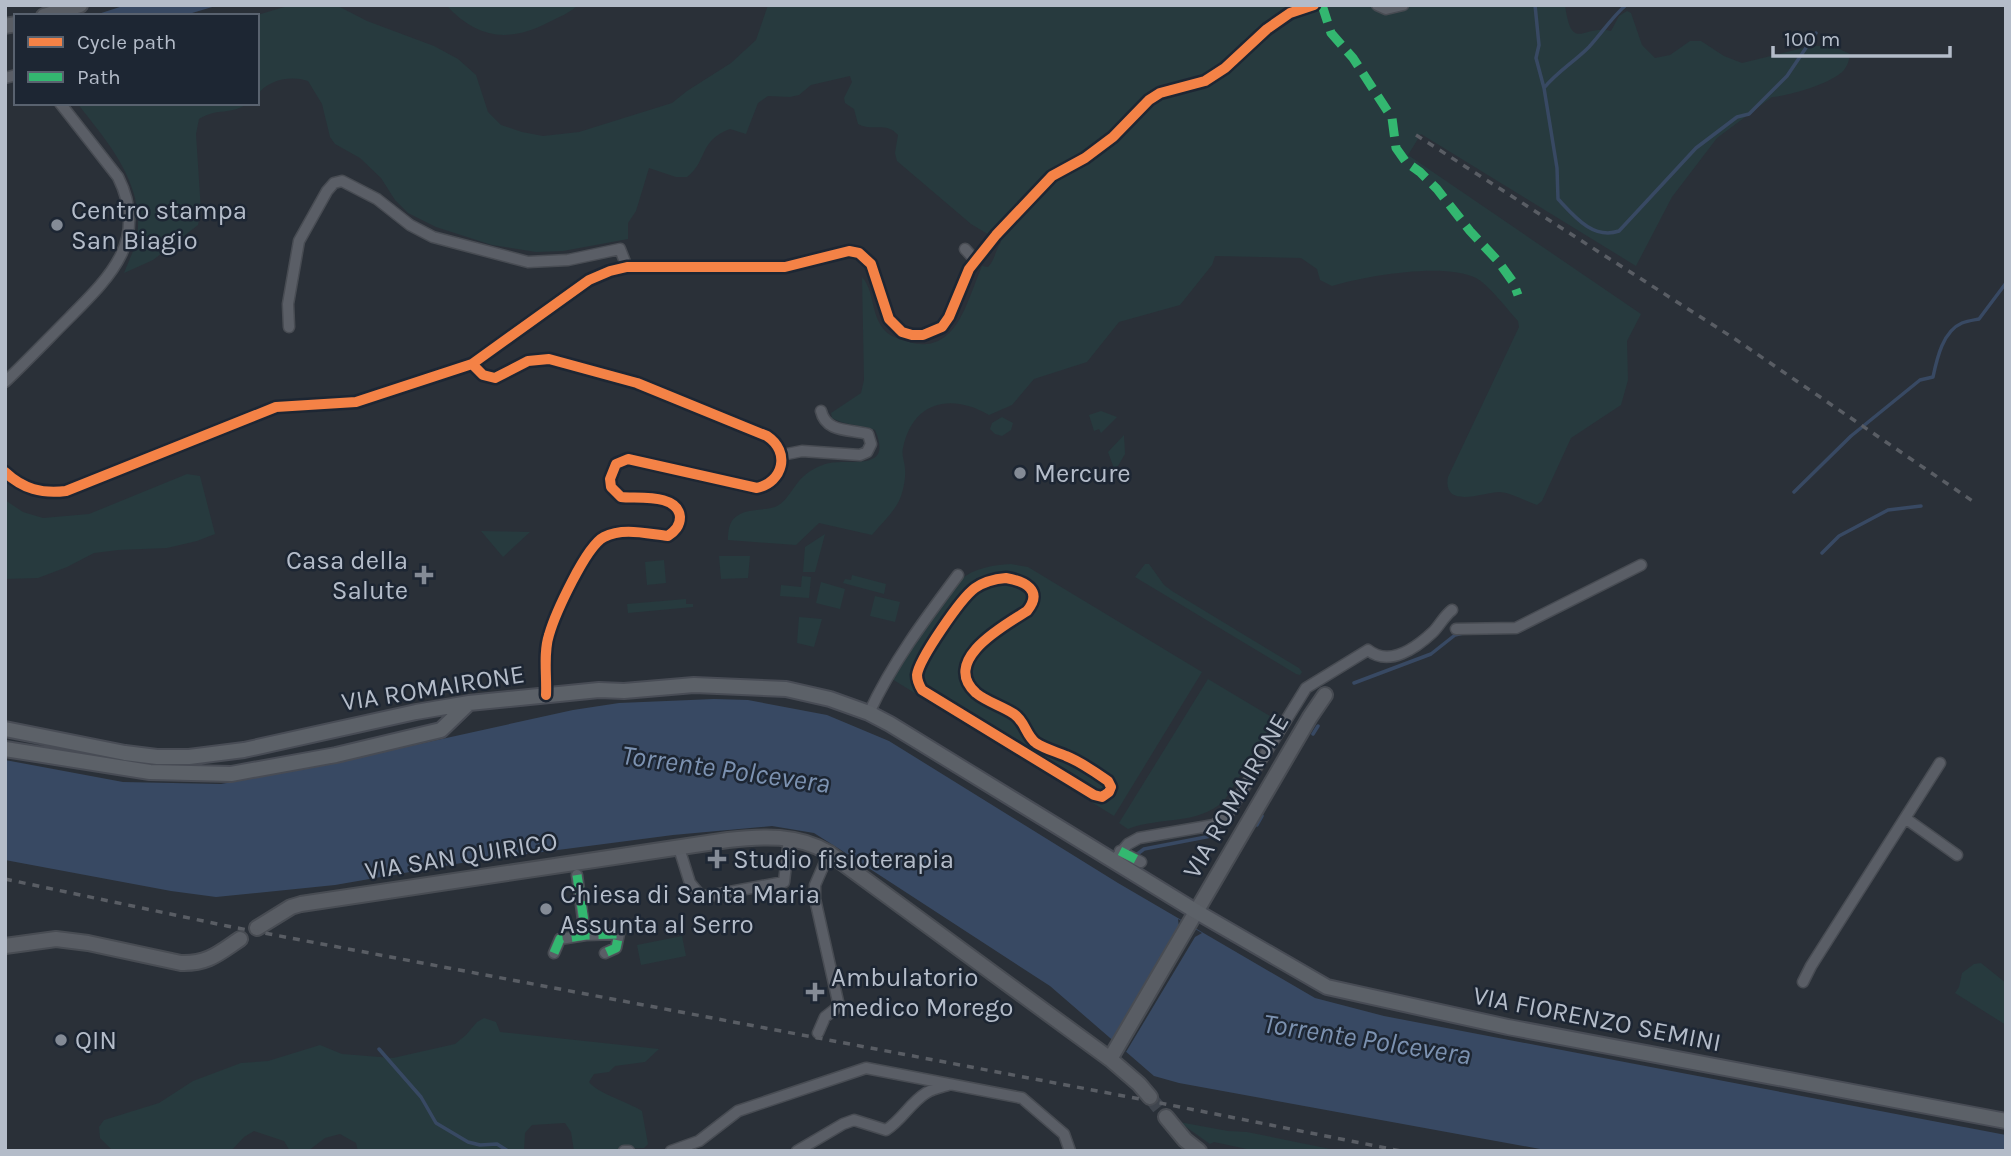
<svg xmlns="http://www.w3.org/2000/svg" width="2011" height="1156" viewBox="0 0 2011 1156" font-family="Karla,sans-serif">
<rect width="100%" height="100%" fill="#2a3038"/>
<path fill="#273a3e" d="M291,5H336L367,21L434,46L458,59L476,75L488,112L501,125L522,132L543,136L579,132L672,103L687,91L731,63L756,40L768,5H1565C1572,55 1584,23 1611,31L1619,16L1627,11L1631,13L1642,45L1655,58L1670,55L1690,41H1701L1724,56L1742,63L1811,46H1833L1850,54C1849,60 1848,65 1844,70C1833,83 1789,96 1772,97L1717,138L1672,197L1636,266L1421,134L1408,155L1641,314L1627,341L1628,380L1621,405L1571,438L1542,501L1537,505C1525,501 1512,493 1500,492C1484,492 1442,510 1448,477L1519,327L1518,321C1507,309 1489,285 1476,278C1445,262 1365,276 1332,286L1320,280L1317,269L1301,258L1215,256L1212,265L1180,305L1119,322L1087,362L1034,379L1012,405L989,415C951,393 913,401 903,448C901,455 905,462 905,469C906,478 903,493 899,501C893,513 881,524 872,535L819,523L796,545L728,540C728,531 729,521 737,516C747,508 763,511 775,507C787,503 794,484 804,476C809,471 817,467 823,465C843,456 895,476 875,430C861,424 846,426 832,418L831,413L861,393L864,380L862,277C874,290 871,312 882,327C888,336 898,339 909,342C957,356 967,300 982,266L988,267C995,260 995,251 1001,242L971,224L897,161L895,153L898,135C886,121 872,132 858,124L854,109L845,103L844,98L852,82L850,76L811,85L799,95L790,97L768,96L758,103L746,134L730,129C698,141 708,161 687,177H676L649,168L636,211L628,223V239L563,251L536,252L492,245L436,227L408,213L395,200L381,178L360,158L335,144L330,137L322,104L308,81C290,75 268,80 257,95V16H254Z
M446,5H578C570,13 559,17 549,22C509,43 477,39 446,5Z
M77,103H248C231,116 218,107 199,119L196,134L201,211L198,225L153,260L124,273C128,262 135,249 137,238C145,183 108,143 77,103Z
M1101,411L1117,417L1101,433L1099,429L1094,431L1089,415Z
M1002,417L1013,423L1011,430L1002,436L995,434L990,429L992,423Z
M1124,435L1125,454L1115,471L1108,452Z
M187,474L200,476L215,534L197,541L167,548L118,550L94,553L67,567L38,578L5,579V500L23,512L43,518L89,514Z
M481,531L530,532L503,557Z
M825,534L815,572H803L805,547Z
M719,556H750L748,578L721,579Z
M664,560L666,583L647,585L645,562Z
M1011,564L1028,567L1202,672L1114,816L892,679C912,648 932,605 960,580C974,568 993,565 1011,564Z
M1145,564H1149L1164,585L1172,591L1299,668L1302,672L1300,675L1296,674L1135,577Z
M852,575L886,584L884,594L843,583L845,579L851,580Z
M802,576L811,577L809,598L780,596L781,585L801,587Z
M821,582L845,589L840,609L816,603Z
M875,596L900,602L895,622L870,616Z
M686,599V604H693V607L628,613L627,604Z
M799,617L822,619L814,647L797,643Z
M1208,679L1275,719L1224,801C1196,826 1161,816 1128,829L1119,823Z
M682,936L686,956L641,965L637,945Z
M1981,963L2006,983V1025L1955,993L1959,987L1962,973L1974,964Z
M484,1018L496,1022L500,1032L659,1049L645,1062L615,1066L609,1072L594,1074L589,1082C597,1093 628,1102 642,1111L648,1144L644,1148L574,1151L571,1132L565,1123L532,1125L525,1133L524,1151H358L356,1143L340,1134L325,1138L308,1151H290L284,1141L254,1131L244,1137L231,1151H113L100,1138L99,1127L104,1120L159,1103L193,1081L241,1063L268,1061L320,1045L342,1054L393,1058L455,1044L466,1035L477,1022Z
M1179,1122L1228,1131L1247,1132L1340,1151H1256L1214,1142L1210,1144Z"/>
<path fill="#384963" d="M126,5H219L182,16H92Z
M714,699L748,700L827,715L889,741L1118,883L1315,998L1384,1016L2006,1135V1151H1551L1179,1083L1154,1076L1050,986L844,852L814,833L772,826L673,835L473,861L335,885L216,897L171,891L5,860V760L123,782L221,784L310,768L573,710L619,703Z"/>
<path fill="#2a3038" d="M1178,919L1202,933L1195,937L1126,1052L1112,1040L1179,927Z"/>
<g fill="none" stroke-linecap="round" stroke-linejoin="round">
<path stroke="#384963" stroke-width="3.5" d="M1535,5L1539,45L1536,58L1544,88
M1626,5C1611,18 1602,33 1589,47C1574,62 1557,72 1544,88L1557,168L1558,199C1574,216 1593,240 1619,231L1696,148L1737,117L1749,114L1787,76L1816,33
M1794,492L1851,436L1920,380L1933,377C1937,358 1943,331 1962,323C1967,321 1974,320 1979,319L2006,283
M1822,553L1839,536L1888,510L1921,506
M1354,683L1431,654L1455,635L1463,633
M1313,734L1318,726
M1257,825L1262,816
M1136,855L1144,849L1211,836L1226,831
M379,1049L421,1097L436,1123L468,1142L480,1145L497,1144L508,1151"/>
<path stroke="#3f454e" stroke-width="14" stroke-dasharray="14 7" stroke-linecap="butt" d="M1150,1097L1166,1117"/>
<g stroke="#484c53" stroke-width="13">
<path id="street" d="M1377,5L1386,9L1403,5
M5,78L16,75
M965,249L976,261
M289,327L288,304L299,241L327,191L334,183L342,181L377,199L410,225L433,237L528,262L568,260L620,249L627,267
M472,364L483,375L495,378L528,361L549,359L637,383L767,436C791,452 783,482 757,488L628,459L616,464L610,479L611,487L621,497C637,499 678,493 680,517C680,526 675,531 668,536C648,534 623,527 604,537C586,546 555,614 549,635C543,653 547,676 546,695
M5,382C27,361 48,339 70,317C111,276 149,239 118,177L60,103
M782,455L802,451L860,455L867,452L871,444L868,434C850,429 826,433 821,411
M5,472C23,489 42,494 66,491L276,407L356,402L472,364L589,280L610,271L627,267H785L849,251L859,253L871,264L889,319L902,332L912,335H923L942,327L949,317L969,269L996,235L1052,176L1085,158L1113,137L1149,100L1160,93L1205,81L1225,68L1267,29L1290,13L1314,5
M1456,629L1516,628L1641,565
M869,713C892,663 925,619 958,575
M1905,818L1957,855
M679,848L690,883L700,895L708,896L784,882L789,839
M1120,851L1141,862
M1114,860L1128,844L1139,838L1214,825L1228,814L1306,688L1368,650C1389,667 1416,648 1433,632C1440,625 1444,616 1452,610
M577,875L584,927
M554,953L560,939L586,935L619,934L616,948L605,953
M1803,982L1811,966L1940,763
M818,1033L825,1017L839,1006L815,899V885L829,853
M624,1151H629
M671,1151L699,1141L738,1111L866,1068L1022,1098L1064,1134L1070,1151
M797,1151L843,1124L854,1120L886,1130C902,1120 910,1103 926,1093C932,1089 941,1087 948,1085"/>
</g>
<g stroke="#484c53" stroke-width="18">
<path id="secondary" d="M44,16L80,5
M5,26L16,24
M257,928L291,907L301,904L728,840C762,836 798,834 829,853L1110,1059L1139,1084L1150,1097
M5,946L56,939L88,943L181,963C208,964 219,953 240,939
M1110,1059L1310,717L1325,695
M1166,1117L1185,1140L1199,1151"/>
</g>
<g stroke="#484c55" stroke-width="18">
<path id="primary" d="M5,729L125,753L157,757H189L244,750L416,712L469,703L599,690L624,691L694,685L786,689L830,699L869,713L890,724L1197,912L1327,987L1508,1027L2006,1121
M5,749L150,772L231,774L336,755L441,730L469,703"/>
</g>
<use href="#street" stroke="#5a5e66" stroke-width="10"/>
<use href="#secondary" stroke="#595d64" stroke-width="14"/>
<use href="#primary" stroke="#5c6168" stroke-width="14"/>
<path stroke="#595d64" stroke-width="3.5" stroke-dasharray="7 7" stroke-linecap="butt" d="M1416,135L1735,339L1974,502
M5,879L227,926L1145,1100L1401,1151"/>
<path stroke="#33b770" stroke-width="9" stroke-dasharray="18 9" stroke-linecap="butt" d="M1322,5L1331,33L1353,58L1392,118L1396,148L1406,162L1420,172L1437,189L1470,231L1497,260L1513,282L1518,295
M1120,851L1141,862
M577,875L586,935
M554,953L560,939L586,935L619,934L616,948L605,953"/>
<g stroke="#1d2633" stroke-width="15">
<path id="cycleway" d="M472,364L483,375L495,378L528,361L549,359L637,383L767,436C791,452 783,482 757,488L628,459L616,464L610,479L611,487L621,497C637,499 678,493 680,517C680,526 675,531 668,536C648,534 623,527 604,537C586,546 555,614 549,635C543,653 547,676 546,695
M5,472C23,489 42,494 66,491L276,407L356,402L472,364L589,280L610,271L627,267H785L849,251L859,253L871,264L889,319L902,332L912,335H923L942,327L949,317L969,269L996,235L1052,176L1085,158L1113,137L1149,100L1160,93L1205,81L1225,68L1267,29L1290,13L1314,5
M1006,578C1024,581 1044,590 1027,611C1005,625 940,660 976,693C987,702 1002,706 1014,714C1025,721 1026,736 1036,743C1045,749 1057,752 1066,756C1081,762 1095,772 1108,781L1111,787L1109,792L1102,797L1094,795L922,690C919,685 917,681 917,675C919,659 961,598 975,588C985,581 994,579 1006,578Z"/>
</g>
<use href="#cycleway" stroke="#f48246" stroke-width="10"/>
</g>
<g fill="#848b96" stroke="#1d2633" stroke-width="2.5">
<circle cx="57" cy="225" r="7"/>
<circle cx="1020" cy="473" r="7"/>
<path d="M420.5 564.5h7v7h7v7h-7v7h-7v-7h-7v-7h7z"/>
<path d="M713.5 848.5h7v7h7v7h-7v7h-7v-7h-7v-7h7z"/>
<circle cx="546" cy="909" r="7"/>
<path d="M811.5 981.5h7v7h7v7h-7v7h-7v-7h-7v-7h7z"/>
<circle cx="61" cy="1040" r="7"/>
</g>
<g text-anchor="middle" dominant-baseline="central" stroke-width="5" stroke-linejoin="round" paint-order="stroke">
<g font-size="26" fill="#b4bcc9" stroke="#1d2633" text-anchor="start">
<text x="71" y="210">Centro stampa<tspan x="71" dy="30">San Biagio</tspan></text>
<text x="1034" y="473">Mercure</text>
<text x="408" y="560" text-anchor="end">Casa della<tspan x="408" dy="30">Salute</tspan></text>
<text x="733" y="859">Studio fisioterapia</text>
<text x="560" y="894">Chiesa di Santa Maria<tspan x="560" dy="30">Assunta al Serro</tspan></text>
<text x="831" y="977">Ambulatorio<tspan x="831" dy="30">medico Morego</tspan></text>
<text x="75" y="1040">QIN</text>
</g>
<g font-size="26" fill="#b4bcc9" stroke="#1d2633">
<text transform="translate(433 688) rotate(-9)">VIA ROMAIRONE</text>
<text transform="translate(1236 796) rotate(-60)">VIA ROMAIRONE</text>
<text transform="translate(461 856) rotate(-9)">VIA SAN QUIRICO</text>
<text transform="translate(1597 1019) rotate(11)">VIA FIORENZO SEMINI</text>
</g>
<g font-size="28" font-style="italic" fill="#7c92b1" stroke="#1d2633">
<text transform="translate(726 769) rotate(8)">Torrente Polcevera</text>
<text transform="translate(1367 1039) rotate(9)">Torrente Polcevera</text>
</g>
</g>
<rect width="2011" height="1156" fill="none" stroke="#b4bcc9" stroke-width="14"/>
<rect x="14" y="14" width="245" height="91" fill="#1d2633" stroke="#59626f" stroke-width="2"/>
<rect x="28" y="37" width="35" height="10" fill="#f48246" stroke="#59626f" stroke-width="2"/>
<text x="77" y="49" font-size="21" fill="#b4bcc9">Cycle path</text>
<rect x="28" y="72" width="35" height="10" fill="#33b770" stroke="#59626f" stroke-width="2"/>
<text x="77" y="84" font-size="21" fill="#b4bcc9">Path</text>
<path d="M1773 46v10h177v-10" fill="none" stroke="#b4bcc9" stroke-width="3.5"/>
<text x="1784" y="46" font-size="21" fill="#b4bcc9" stroke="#1d2633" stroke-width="5" paint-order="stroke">100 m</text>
</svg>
